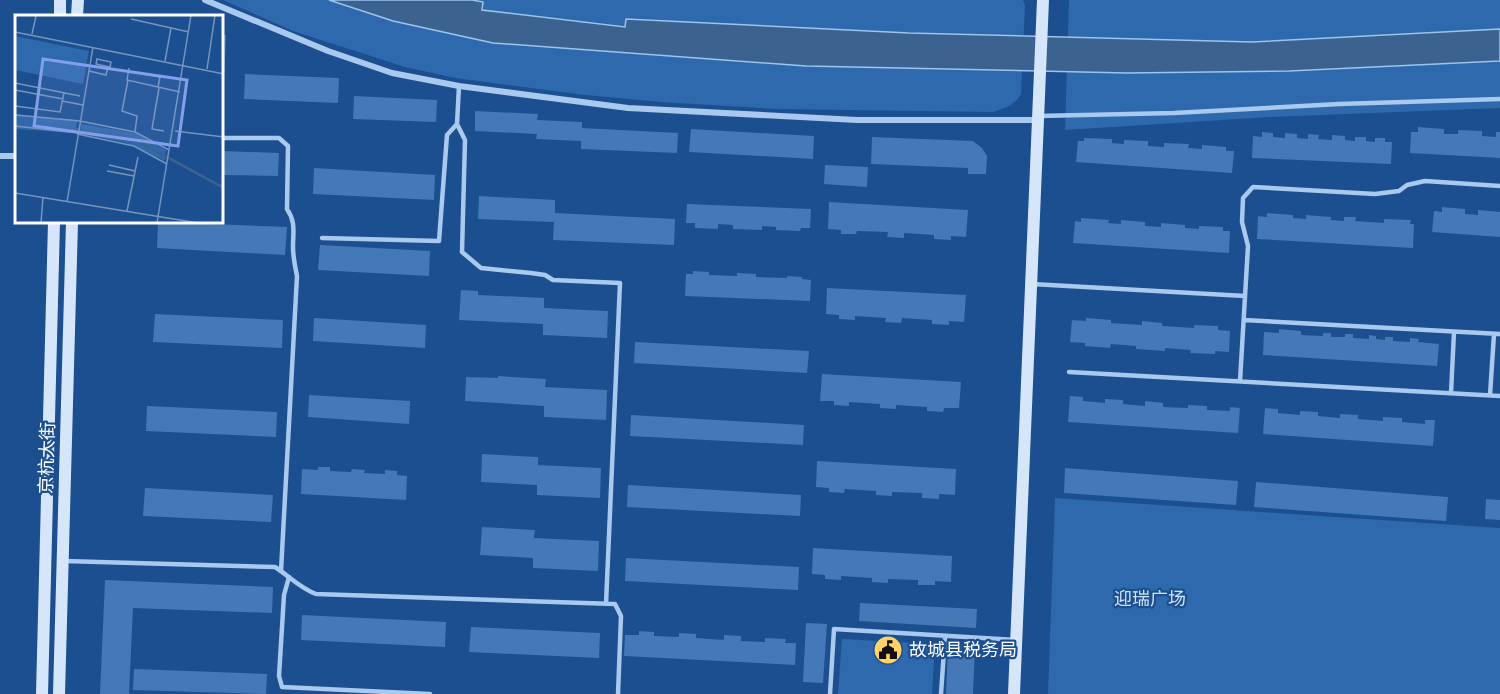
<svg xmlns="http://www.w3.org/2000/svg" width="1500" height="694" viewBox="0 0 1500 694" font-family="'DM Sans','Noto Sans SC',sans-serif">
<rect width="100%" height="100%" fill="#1b4f8f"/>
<path fill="#2e69ad" d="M223,0H1023L1025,5L1021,94C1015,105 1005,108 993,112L776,109L661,102L585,95L455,78L405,67L293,31Z
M1069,0H1500V108L1270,117L1065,130Z
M1055,498L1500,528V694H1048Z
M842,639L935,644L932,694H838Z"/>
<path fill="#3c6290" stroke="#9cc4f0" stroke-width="1.5" d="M329,0H472L483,2L482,10L625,27L626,19L909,33L1252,42L1500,29V61L1289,71L1127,73L806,66L493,43L393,21Z"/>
<path fill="#4478b7" d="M222,35H226L224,82H222Z
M245,74L339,78L338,103L244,99Z
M354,96L437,100L436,122L353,119Z
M475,111L538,114L537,120L582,122V128L678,133L677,153L581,149V141L536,139L537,134L475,131Z
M1418,127L1444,129V134H1458V130L1482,131V136L1496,137V132H1500V158L1410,153L1411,132H1418Z
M691,129L814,136L813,159L689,152Z
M1262,132L1273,133V137L1285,138V133L1297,134V138L1308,139V134L1319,135L1318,139L1332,140V135L1345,136V140L1355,141V137H1366V141L1375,142V138H1385V142H1392L1391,164L1252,158L1253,136L1262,137Z
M872,137L973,141L982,148L987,156L986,174H968V168L871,164Z
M1084,138L1112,139V143L1124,144V140L1148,141V146L1164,147V143L1189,144L1188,148L1202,149V145L1226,147V151H1234L1232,173L1076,162L1078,141H1084Z
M222,151L279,153L278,176L222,175Z
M825,165L868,167L867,187L824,184Z
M314,168L435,175L434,200L313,194Z
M479,196L555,200V213L675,219L674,245L553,240L554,222L478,219Z
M829,202L968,210L966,237L951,236V240L934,239V235L904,233V238L887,237L888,232L857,231L856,234H841V230L828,229Z
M687,204L811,209L810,228H801L800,231L776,230V227L762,226V230L733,229V225L718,224V229L695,228V223H686Z
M1442,207L1465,209V214L1478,215V210L1500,212V237L1432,232L1434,211L1442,212Z
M1267,213L1293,215V218L1306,219V215L1331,217V220L1344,221V217H1356L1355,221L1384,223V219L1411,220L1410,224H1414L1413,248L1257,239L1258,216L1267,217Z
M1081,218L1109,220L1108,223L1121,224V220L1145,222V226L1161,227V223L1185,225V228L1199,229V226L1223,227V231H1230L1229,253L1073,243L1075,221L1081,222Z
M158,222L287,227L285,255L157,248Z
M320,245L430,251L429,276L318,270Z
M693,271L709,272V275L737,276V273L756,274V277L787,278V276L802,277V279L811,280L810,301L685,296L686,274H693Z
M827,288L966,295L964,322L949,321V325L932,324V320L902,318L901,323L885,322L886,318L855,316V320L839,319V315L826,314Z
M461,290L478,291V295L544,298V308L608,311L607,338L543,335V324L459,320Z
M155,314L283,320L282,348L153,342Z
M314,318L426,325L425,348L313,341Z
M1086,318L1111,320V323L1142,325V321L1162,323V326L1194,328V325L1218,326V330L1230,331L1229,352L1215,351V354L1190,353L1191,350L1165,348V351L1136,349V346L1111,344L1110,348L1085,346V343L1070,342L1072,320L1086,321Z
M1279,329L1301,331V335L1323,336V333H1331V337H1345V334H1353V338L1369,339V335L1376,336V339L1385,340V337H1393V341L1410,342V338L1419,339L1418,342L1439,344L1437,366L1263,355L1264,332L1279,333Z
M635,342L809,351L807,373L634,363Z
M822,374L961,382L959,408H944L943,412L927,411V407L896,405V409L880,408V404L849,402V406L834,405V401H820Z
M498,376L546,379L545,387L607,390L606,420L544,417V406L465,401L466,377L498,378Z
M309,395L410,401L409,424L308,417Z
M1070,396L1083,397V401L1105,403V399L1123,400V404L1145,406V401L1163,403V407L1188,408V405L1207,406V410L1230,411V407L1240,408L1238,433L1068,422Z
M147,406L277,412L276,437L146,431Z
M1265,408L1278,409V413L1300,415V411L1318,412V416L1340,418V414L1358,415V419L1383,421V417L1402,418V422L1425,424V420H1435L1433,446L1263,434Z
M631,415L804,425L803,445L630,436Z
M482,454L538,457V465L601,468L600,498L537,495V485L481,482Z
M817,461L956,469L955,495L939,494V499L922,498V493L892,492V496L876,495V491L845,489L844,493L829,492V488L816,487Z
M318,467H330V471L351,472L352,469L365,470L364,473L385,474V470L397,471V475L407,476L406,500L301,494L302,469L318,470Z
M1065,468L1238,481L1236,505L1064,493Z
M1256,482L1448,497L1446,521L1254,507Z
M628,485L801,495L800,516L627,507Z
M145,488L273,495L271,522L143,516Z
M1486,499L1500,500V520L1485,519Z
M482,527L535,530L534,538L599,541L598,571L533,568V558L480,555Z
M813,548L952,556L951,582L935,581V585H918V580L888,579V583L872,582V578L841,576V580L825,579V575L812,574Z
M626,558L799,567L798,590L625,581Z
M105,580L273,587L272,613L133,608L129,694H100Z
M860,603L977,609L976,628L859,621Z
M302,615L446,622L445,647L301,640Z
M806,623L827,624L823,683L803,682Z
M471,627L600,633L599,658L469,652Z
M639,631L654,632V636L679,637V633L696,634V638L724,640V635L741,636V641L765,642V638L786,639L785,643H796L795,665L624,656L625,635H639Z
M948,647L975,648L973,694H946Z
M134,669L267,674L266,694L133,690Z"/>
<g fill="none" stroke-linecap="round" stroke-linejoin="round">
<path stroke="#a9c9ee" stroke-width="4.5" d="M459,86L457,124L465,140L462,252L481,268L531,273L545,275L553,280L620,283L606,604
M1038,116L1174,113L1339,104L1500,99
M222,138H279L288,146L287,209C296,222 293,232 293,247C293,257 295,266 297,276L281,571
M322,238L439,241L447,135L457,124
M1032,284L1245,296
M1244,320L1500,334
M1069,372L1500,396
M1240,381L1248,246L1242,222L1243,198L1253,187L1375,194L1399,191L1407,185L1425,181L1500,186
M1451,393L1454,332
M1490,395L1494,334
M64,561L275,567C289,576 300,588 316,594L615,604L621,616L618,694
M289,577L284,595L279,676L282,687L430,694
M830,694L834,629L1016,640
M941,694L945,636"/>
<path stroke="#a9c9ee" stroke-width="6" d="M205,0L328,51L392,73L459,86L628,108L857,120H1038
M0,156H16"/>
<path stroke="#d6e6fa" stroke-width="12" d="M60,16V0
M77,16L78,0
M42,694L54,222
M59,694L72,222
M1014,694L1043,0"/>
</g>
<defs>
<g id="civic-disc" transform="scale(1.5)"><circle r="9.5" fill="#ffd166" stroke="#1b4f8f"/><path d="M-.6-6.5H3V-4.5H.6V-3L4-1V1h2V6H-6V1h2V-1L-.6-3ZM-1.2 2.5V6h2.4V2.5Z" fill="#111"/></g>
</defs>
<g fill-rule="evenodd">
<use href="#civic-disc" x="888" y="650"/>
</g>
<g text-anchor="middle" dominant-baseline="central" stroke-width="4.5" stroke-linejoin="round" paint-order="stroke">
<g font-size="18" fill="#fff" stroke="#1b4f8f">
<text transform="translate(47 458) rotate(-88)">京杭大街</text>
</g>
<g font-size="18" fill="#cfe3fa" stroke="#1b4f8f">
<text x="1150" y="599">迎瑞广场</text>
</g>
<g font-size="18" fill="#fff" stroke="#1b4f8f" text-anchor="start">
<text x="909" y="650">故城县税务局</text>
</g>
</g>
<g transform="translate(15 15)">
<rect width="208" height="208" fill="#1b4f8f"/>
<path d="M0,21L74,36L68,69L0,55ZM0,99L62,105L60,118L0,114ZM66,109L120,118L151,135L150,146L112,128L66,119Z" fill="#2e69ad"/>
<path d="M0,104L116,121L208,171V174L116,124Z" fill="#3c6290"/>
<path fill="none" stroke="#7695bc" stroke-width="1.5" d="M116,4L174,17M0,17L209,59M17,19L21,1M82,44L96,47L95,52L81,49ZM150,46L156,13M114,53L112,65L165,77M192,54L200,0M74,56L91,60L93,52M113,56L145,62L143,72M113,65L107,96L122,101L120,117M0,68L65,81M144,73L137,114L149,116M0,75L48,84M47,86L68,90M0,91L45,97L49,78M0,100L65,106M65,106L120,117L154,135M0,111L63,118M160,116L209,122M62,119L119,131L152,149M94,150L120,156M92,156L119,161M0,178L183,208M52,187L78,32M112,196L123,142M26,208L28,182M142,208L176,0"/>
<path fill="#839eea" fill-opacity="0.15" stroke="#839eea" stroke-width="3" d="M28,44L172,65L163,131L19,111Z"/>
<rect width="208" height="208" fill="none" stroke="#fff" stroke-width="3"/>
</g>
</svg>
